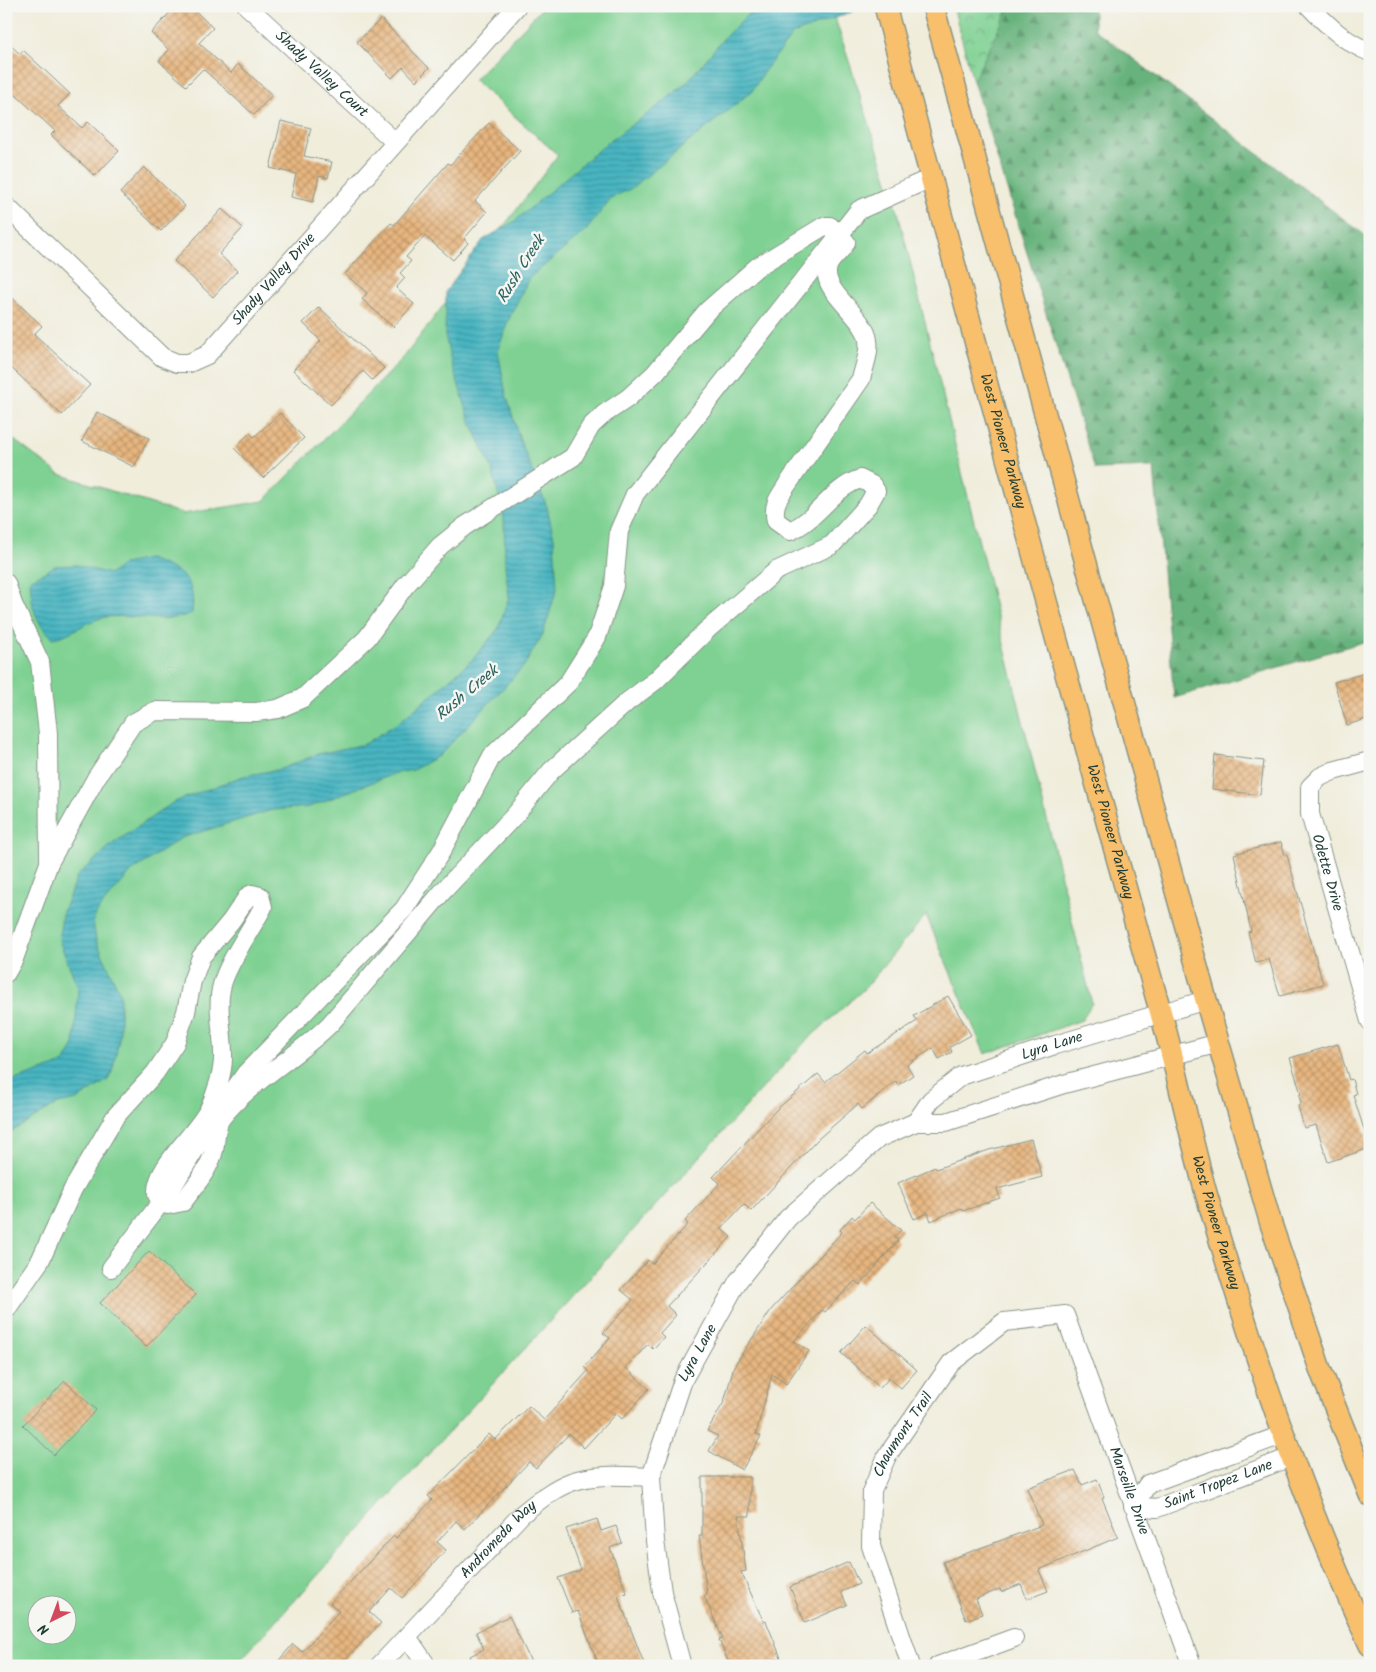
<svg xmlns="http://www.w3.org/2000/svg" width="1376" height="1672" viewBox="0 0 1376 1672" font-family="Kalam,sans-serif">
<defs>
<pattern id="forest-firs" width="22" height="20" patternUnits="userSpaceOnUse" patternTransform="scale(1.25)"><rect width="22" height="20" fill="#67b37d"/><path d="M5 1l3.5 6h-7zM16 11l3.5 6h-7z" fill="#549367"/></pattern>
<pattern id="park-crowns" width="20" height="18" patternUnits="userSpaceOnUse" patternTransform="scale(1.25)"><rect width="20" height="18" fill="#7fd193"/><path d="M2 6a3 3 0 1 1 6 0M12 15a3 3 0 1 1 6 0" fill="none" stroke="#67ab79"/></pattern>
<pattern id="water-rules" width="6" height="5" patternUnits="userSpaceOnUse" patternTransform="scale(1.25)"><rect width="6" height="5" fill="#47b5c1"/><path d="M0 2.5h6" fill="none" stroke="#3b949e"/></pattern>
<pattern id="building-cross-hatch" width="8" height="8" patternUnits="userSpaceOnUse" patternTransform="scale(1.25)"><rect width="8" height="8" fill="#e8b67f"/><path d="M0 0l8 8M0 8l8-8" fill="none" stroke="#bb9569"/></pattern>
</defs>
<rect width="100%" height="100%" fill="#f6f6f2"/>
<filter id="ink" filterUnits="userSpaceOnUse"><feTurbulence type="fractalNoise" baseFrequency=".02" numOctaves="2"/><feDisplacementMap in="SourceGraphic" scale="10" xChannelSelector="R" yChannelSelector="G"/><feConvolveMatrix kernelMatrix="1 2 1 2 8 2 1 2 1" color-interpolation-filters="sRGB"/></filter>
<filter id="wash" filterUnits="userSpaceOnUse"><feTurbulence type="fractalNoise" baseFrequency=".0096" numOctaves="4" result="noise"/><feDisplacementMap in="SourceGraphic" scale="20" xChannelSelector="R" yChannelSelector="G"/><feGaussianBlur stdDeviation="1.12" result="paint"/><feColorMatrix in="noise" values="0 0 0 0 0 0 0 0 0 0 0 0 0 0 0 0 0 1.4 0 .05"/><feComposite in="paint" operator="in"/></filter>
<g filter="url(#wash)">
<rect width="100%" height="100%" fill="#f0eddb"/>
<path fill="#7fd193" stroke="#4f8764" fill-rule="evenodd" d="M544,6H831L898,212L1092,1003L1082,1020L985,1054L926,915L865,988L805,1042L235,1666H6V434L59,474L183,514L264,501L404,357L558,155L474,80ZM38,1604H68V1634H38Z"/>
<path fill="url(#forest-firs)" stroke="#437858" d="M1010,6H1094V29L1370,239V640L1174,698L1154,467L1095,469L973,81Z"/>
<path fill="url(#park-crowns)" stroke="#4f8764" d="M953,6H1010L973,81Z"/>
<path fill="url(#water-rules)" stroke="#33797a" d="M756,6H853L854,11L793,34L763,73L752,91L632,188L611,198L586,231L529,278L507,323L498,351L506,394L520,440L547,507L554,538L557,589L543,634L524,666L440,755L413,770L396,773L309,807L272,810L181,838L131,872L99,909L93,921L96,940L120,993V1033L113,1070L108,1080L77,1100L58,1104L6,1135V1083L64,1063L74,1045L78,988L59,940L62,914L77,876L111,845L174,802L243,776L281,769L318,754L365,744L399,722L435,692L472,660L498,629L509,597L505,566L504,518L492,469L470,420L451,362L445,335L446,291L483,240L515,221L609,141L657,107L686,83L724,38Z
M148,559C178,570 197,576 192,613C164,625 137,614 107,617C88,619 73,635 53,638C33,619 32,607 30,580L55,566L76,565L110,574L124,564Z"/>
<g id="blocks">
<path fill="url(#building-cross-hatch)" d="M176,6H190L213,28L199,43L231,73L238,64L272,95L254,115L203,69L186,86L159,61L169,50L151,33Z
M381,19L429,68L416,81L403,67L392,78L357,42Z
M6,41L20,54L23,50L70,94L58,106L82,128L88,122L119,151L95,176L51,135L55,131L6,86Z
M281,121L311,128L304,156L332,162L328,178L319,176L313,202L291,197L296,174L270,168Z
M489,123L520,151L475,201L487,212L464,239L468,243L453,260L425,236L406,257L411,261L400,273L405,278L396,288L414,304L393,327L362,299L367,293L345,274L391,223L394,225L448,163L450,165Z
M144,167L185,206L161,231L120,193Z
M222,209L243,228L219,254L237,271L213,297L174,261Z
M6,292L42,326L34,334L90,385L62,415L6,363Z
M319,307L384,368L372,380L363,371L331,405L293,370L321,341L303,323Z
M97,412L149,438L134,467L82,441Z
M280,413L304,438L263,478L234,448L250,433L254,437Z
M1365,673L1370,688V718L1347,725L1334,682Z
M1215,755L1264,761L1260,795L1212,789Z
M1281,842L1285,855H1287L1323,984L1280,996L1269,959L1256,963L1248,932L1251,931L1234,854Z
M948,996L971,1035L950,1047L952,1052L939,1059L933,1048L907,1065L913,1075L898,1085L896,1081L862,1109L858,1104L818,1139L751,1211L744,1204L721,1229L731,1237L667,1306L676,1315L660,1333L664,1337L653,1349L648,1344L626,1368L649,1389L622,1419L616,1413L584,1448L569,1434L536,1468L529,1462L465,1529L456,1521L437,1542L446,1550L402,1598L391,1588L369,1612L381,1623L339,1666H274L293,1644L302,1652L339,1611L330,1603L394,1536L396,1538L432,1500L428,1496L489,1434L495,1440L529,1406L544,1420L588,1371L584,1367L610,1338L603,1333L633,1300L621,1290L648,1260L652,1264L688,1224L685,1221L720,1183L713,1177L776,1110L818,1074L825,1082L865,1050L867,1053L917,1021L914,1016Z
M1338,1044L1349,1080L1352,1079L1356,1094L1353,1095L1370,1148L1328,1162L1316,1125L1304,1128L1298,1106L1301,1104L1299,1095L1301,1094L1290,1058Z
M1031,1139L1042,1177L997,1189L1000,1198L963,1211L961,1208L931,1221L928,1213L914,1219L898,1183L935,1167L936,1169L989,1150Z
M870,1203L901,1230L894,1237L898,1241L860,1285L855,1281L825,1312L822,1310L794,1341L809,1351L786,1384L772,1374L756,1434L761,1436L742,1470L709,1451L718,1436L707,1431L724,1402L734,1366L771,1310L842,1232L840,1230L852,1216L855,1219Z
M149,1251L196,1295L146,1347L100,1303Z
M866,1325L917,1370L901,1388L889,1378L880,1388L841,1353Z
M65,1381L96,1410L54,1455L23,1425Z
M1075,1470L1082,1485L1097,1479L1104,1497L1102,1498L1118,1537L1039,1570L1048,1591L1027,1599L1021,1584L1001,1592L1000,1589L976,1599L982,1614L966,1620L943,1562L1042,1525L1027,1488Z
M702,1477H750V1516H738L746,1571L741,1572L764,1622L766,1621L781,1658L777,1659L780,1666H730L719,1640L723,1639L704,1596L707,1594L699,1536H702Z
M597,1519L601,1531L616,1526L622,1543L610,1548L627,1593L618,1596L645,1666H599L578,1611L572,1613L558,1578L581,1570L566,1529Z
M849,1562L859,1584L841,1592L847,1605L805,1623L790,1587Z
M509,1616L533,1666H475L470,1656L484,1649L476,1632Z"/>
</g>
</g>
<g filter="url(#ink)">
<use href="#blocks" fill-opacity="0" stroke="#889588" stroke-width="1"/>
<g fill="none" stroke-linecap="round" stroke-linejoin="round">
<g stroke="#889588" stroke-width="20">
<g id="minor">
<path id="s1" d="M247,6L395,142"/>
<path d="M1309,6C1327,25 1346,43 1370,52"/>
<path id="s2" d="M6,206L162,357L177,363H189L207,355L517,6"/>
<path d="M6,583L13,604L40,662L48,733L49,860"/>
<path id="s3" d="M1370,761L1333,771L1320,777L1310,787V814L1370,1021"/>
<path d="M6,973L14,959L49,863L96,778L133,723L155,711L256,712L278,709L303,698L367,638L405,586L440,546L465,526L573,457L591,426L604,414L628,398L655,373L707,311L757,267L824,226H830L846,242C842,251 833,256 829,264C816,289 865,315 868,340C870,353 864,367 861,379L787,485C779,497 772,505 776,521L790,531C818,519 831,489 860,479L872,485L876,491L868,505L832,545L776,571L708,629L655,681L627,702L551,771L515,815L444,890L330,1024C297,1057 252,1080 222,1117C214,1127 217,1138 214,1150C210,1169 194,1187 183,1202L168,1205L157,1195C154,1167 196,1135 209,1109C216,1094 224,1070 223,1054C223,1032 216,1006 222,985C227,964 252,928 263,907L260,896L252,894L248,896L231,921L201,957L192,981L186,1012L175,1043L155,1073L115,1117L73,1189L40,1261L6,1310"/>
<path d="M222,1107L246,1073L404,909L441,852L492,756L568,683L597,637L614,586L619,531L635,494L859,210L931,178"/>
<path id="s4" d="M916,1122L931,1100L961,1076L1055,1045L1206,1000"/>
<path d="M111,1268L171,1189L205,1133"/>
<path id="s5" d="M1282,1435L1148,1484L1133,1506L1157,1508L1291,1457"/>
<path d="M408,1638L427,1666"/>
<path id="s6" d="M379,1666L522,1514C537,1502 552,1489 571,1482C595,1473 626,1476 651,1477"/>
<path id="s7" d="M682,1666L662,1592L655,1541L651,1477L683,1380L738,1281L788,1218L879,1138L916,1122H946L1064,1084L1219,1043"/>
<path id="s8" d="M911,1666L871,1546L872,1490L887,1456L951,1363L1004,1322L1065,1315L1192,1666"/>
<path d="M938,1666L1014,1638"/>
</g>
</g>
<g stroke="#889588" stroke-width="24">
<g id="major">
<path id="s9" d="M885,6C975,341 1065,676 1160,1010C1177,1070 1189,1132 1206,1193C1251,1347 1302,1500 1370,1645"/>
<path d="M933,6L1206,1000L1271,1224L1320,1369L1370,1495"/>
</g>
</g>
<use href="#minor" stroke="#fff" stroke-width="18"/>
<use href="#major" stroke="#f8bf6c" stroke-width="21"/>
</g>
</g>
<g text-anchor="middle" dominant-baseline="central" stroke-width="5" stroke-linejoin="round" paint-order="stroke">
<g font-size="15" fill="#1f3d34" stroke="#f6f6f2">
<text stroke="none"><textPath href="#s1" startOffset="101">Shady Valley Court</textPath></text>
<text stroke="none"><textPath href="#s2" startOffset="366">Shady Valley Drive</textPath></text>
<text stroke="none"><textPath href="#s9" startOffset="451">West Pioneer Parkway</textPath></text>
<text stroke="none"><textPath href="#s9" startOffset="856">West Pioneer Parkway</textPath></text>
<text stroke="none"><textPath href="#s3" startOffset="155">Odette Drive</textPath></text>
<text stroke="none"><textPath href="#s4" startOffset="161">Lyra Lane</textPath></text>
<text stroke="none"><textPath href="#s9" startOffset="1261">West Pioneer Parkway</textPath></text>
<text stroke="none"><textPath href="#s7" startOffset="325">Lyra Lane</textPath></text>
<text stroke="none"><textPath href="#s8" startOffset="246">Chaumont Trail</textPath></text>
<text stroke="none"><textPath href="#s5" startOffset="259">Saint Tropez Lane</textPath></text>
<text stroke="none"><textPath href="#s8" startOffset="648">Marseille Drive</textPath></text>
<text stroke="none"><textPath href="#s6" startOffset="174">Andromeda Way</textPath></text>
</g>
<g font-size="16" font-style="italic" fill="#2b615e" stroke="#f6f6f2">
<text transform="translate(521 269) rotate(-58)">Rush Creek</text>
<text transform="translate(467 693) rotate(-40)">Rush Creek</text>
</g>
</g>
<rect width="1376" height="1672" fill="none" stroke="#f6f6f2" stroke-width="25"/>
<g transform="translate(52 1620) rotate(222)"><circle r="24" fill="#f6f6f2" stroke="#a0aca6"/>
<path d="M0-4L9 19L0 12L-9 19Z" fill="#d1495b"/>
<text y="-8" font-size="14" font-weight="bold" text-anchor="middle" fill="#1f3d34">N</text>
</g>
</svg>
